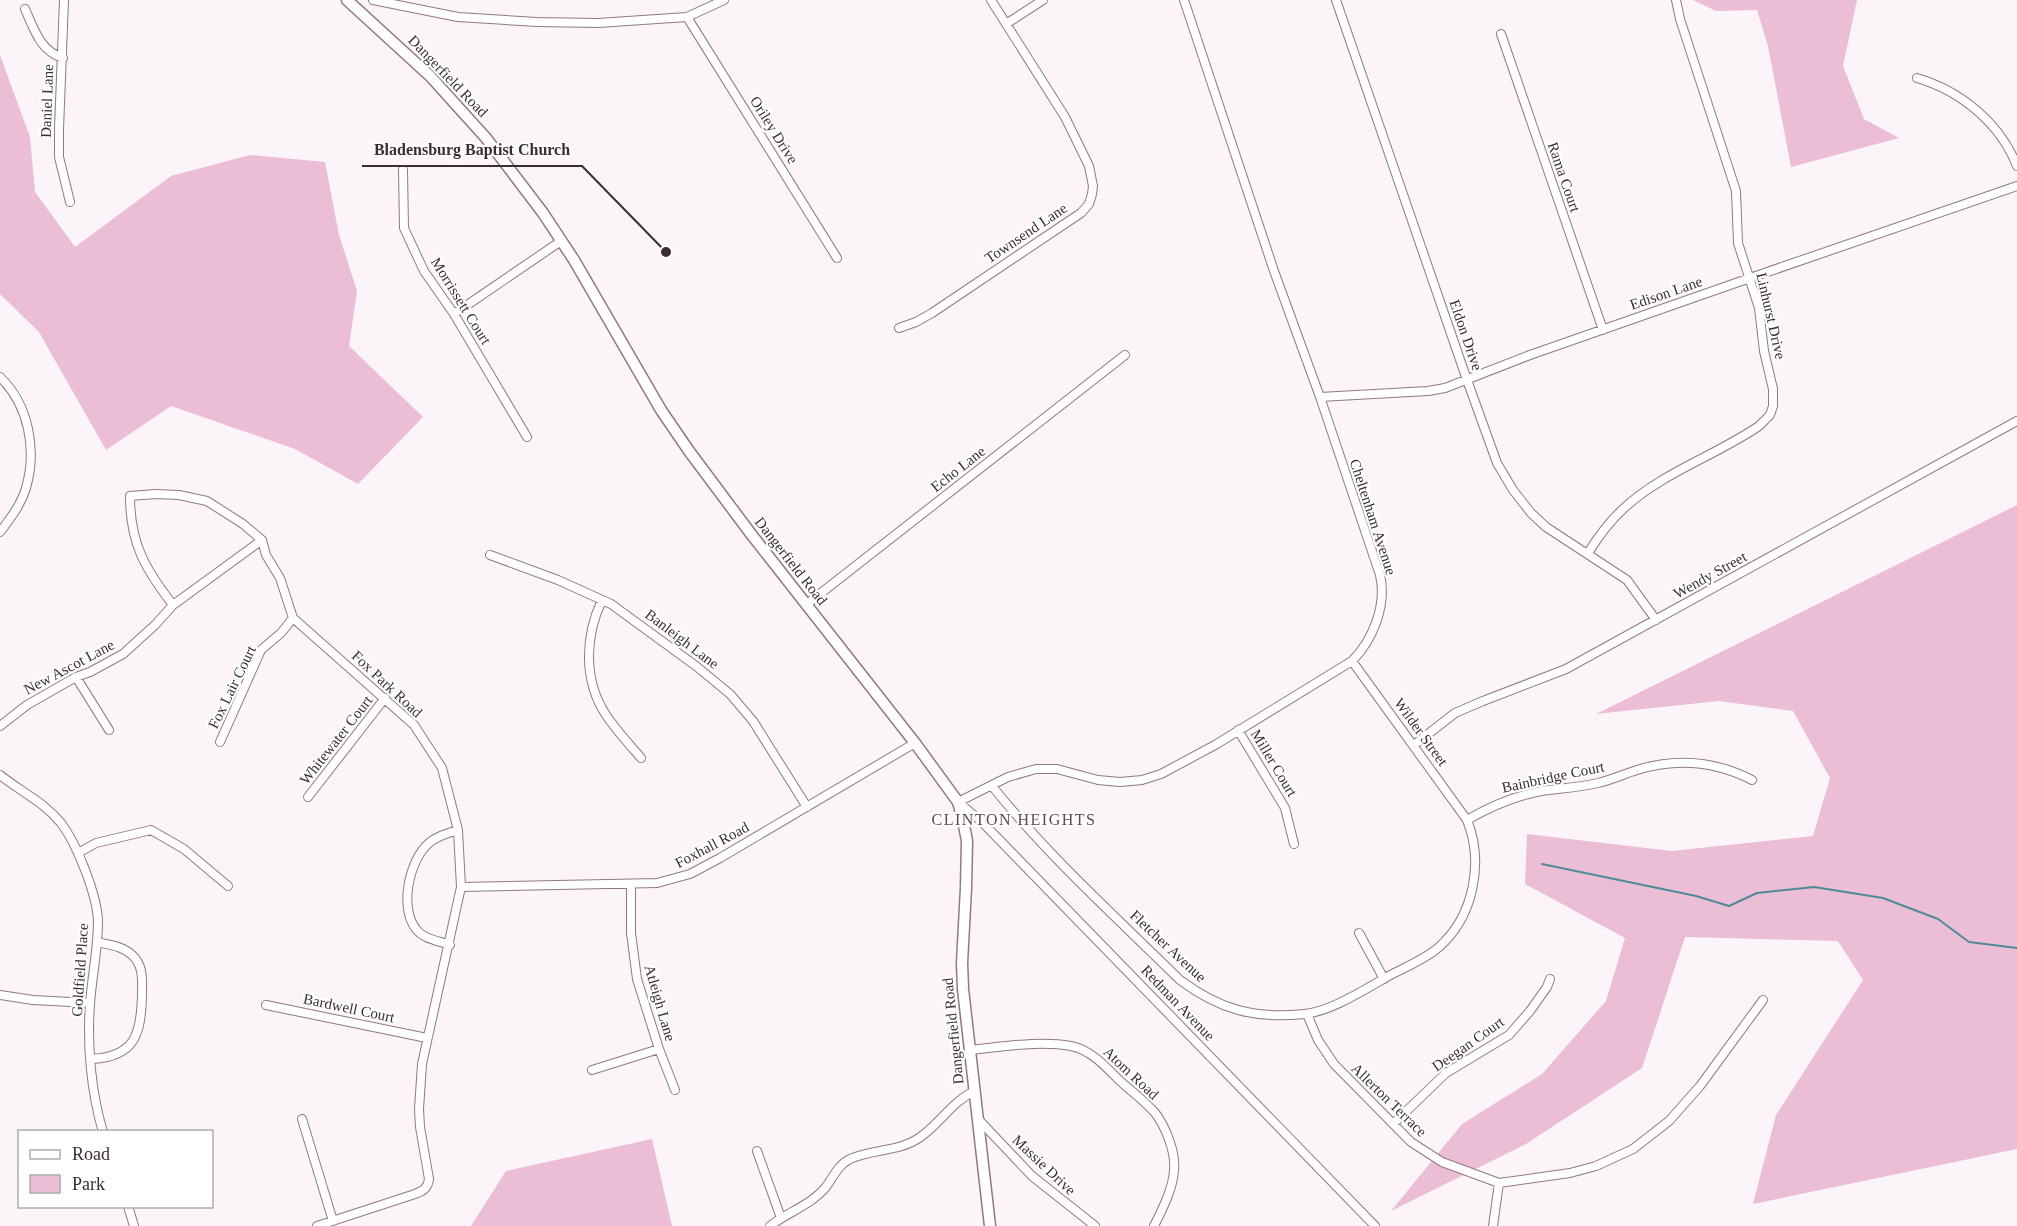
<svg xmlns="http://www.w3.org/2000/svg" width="2017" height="1226" viewBox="0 0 2017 1226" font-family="Georgia,serif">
<rect width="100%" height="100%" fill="#fbf4f8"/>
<path fill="#ebbed6" d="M1693,0H1857L1843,66L1864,119L1899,138L1791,167L1768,46L1757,10L1716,11Z
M0,55L30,137L35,192L75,247L171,176L250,155L325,162L339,235L357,291L349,346L423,417L358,484L295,449L171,406L106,450L39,332L0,294Z
M2017,505V1149L1753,1204L1776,1115L1863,980L1838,941L1685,937L1642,1068L1526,1144L1391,1211L1462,1124L1542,1074L1606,1001L1625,938L1525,884L1527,834L1672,851L1813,836L1830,778L1793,711L1719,701L1596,714Z
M652,1139L672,1226H471L506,1171Z"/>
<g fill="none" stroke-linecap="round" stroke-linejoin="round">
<path stroke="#508a9a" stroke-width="2" d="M1542,864L1696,896L1729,906L1757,893L1814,887L1883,898L1938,919L1969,942L2017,948"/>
<g stroke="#937786" stroke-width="10">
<path id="minor" d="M64,0L59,129V157L70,202
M373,0L458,17L537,22L598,23L687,17L724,0
M1184,0L1274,271L1320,397L1380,575C1387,605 1373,640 1352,661L1215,745L1161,774L1142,780L1120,782L1098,780L1057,769H1036L1008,777L958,802L981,821L1375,1226
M1336,0L1467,380L1497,463L1513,490L1531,513L1546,527L1627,580L1656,620
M25,9C34,29 40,51 63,58
M687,17L837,258
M1006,24L1043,0
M1501,34L1603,330
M1917,78C1961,91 2000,123 2017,166
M403,170L404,228L424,271L454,314L527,437
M454,314L561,241
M899,328L916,322L932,313L1081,213L1089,204L1092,194L1093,186L1089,166L1065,117L991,0
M0,377C29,405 37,450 26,488C21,505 10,519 0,532
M1320,397L1428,391L1445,388L1530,355L1750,278L2017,186
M1588,553C1598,537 1608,523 1622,510C1661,473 1715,456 1759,426L1770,415L1773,406V389L1764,351L1759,308L1738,243L1736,191L1680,19L1676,0
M490,555L558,580L611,604L696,666L730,694L753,721L807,807
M602,600C585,636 583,680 606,715C616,730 629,744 641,758
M807,604L1125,355
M173,605C145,569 130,543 130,496L156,494L179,495L207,501L243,524L262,540L266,555L280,578L293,618L414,725L442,768L458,830L461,887L422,1064L419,1109L420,1127L429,1179C428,1188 423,1191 415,1194L317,1226
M76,677L109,730
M0,726L27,705L76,677L90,672L123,654L155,625L173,605L262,540
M1238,730L1285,808L1294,844
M220,742L261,650L281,633L293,618
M1414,745L1455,713L1483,701L1566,669L2017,421
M0,775C21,792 43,801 61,823C77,844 97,895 98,921C98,949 92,976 90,1004C87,1045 91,1092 103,1132
M992,786C1048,856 1116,917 1180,980C1220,1010 1255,1019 1304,1014C1328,1012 1359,993 1380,981C1399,969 1422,962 1439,947C1474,916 1484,862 1467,820L1352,661
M308,797L385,698
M1467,820C1493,805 1518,794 1548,790C1565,788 1581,787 1598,783C1611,780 1624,774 1637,770C1676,758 1715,761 1752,780
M78,853L96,843L151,830L184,849L228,886
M631,885V933L637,979L659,1049L675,1090
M461,887L657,883L690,874L720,858L915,743
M1359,933L1384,979
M450,945C439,941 423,939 416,929C399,908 409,860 429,843C437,836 448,833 458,830
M0,995L33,1000L90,1003
M266,1005L427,1038
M1307,1014L1318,1040L1334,1064L1411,1142L1442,1162L1499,1183L1570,1173L1596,1166L1633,1149L1669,1121L1700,1086L1763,1000
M970,1050C1003,1047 1038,1040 1071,1046C1091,1050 1105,1066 1119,1080C1131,1091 1145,1101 1156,1114C1166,1128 1176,1153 1174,1170C1173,1189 1162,1210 1154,1226
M91,1059C136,1057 141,1033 142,995C142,980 144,966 132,955C123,946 109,945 97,942
M592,1070L659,1049
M302,1119L333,1221
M979,1120L1032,1176L1095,1226
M1393,1124L1446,1073L1509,1035L1530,1011L1547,987L1550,979
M757,1151L781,1218
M128,1206L134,1226
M770,1226C788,1212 811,1205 826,1187C833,1177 838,1165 850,1159C872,1149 898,1152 919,1138C940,1124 952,1101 975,1091
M1493,1226L1499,1183"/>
</g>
<g stroke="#937786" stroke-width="13">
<path id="tertiary" d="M347,0L430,76L486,138L543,213L574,260L661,410L689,451L751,534L915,743L958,802L963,820L967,841L966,888L962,963L963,989L990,1226"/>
</g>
<use href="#minor" stroke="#fff" stroke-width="8"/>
<use href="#tertiary" stroke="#fff" stroke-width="10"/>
</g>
<g text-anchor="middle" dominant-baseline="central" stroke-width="4.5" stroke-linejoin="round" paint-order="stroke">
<g font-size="15" fill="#3a2e34" stroke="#fff">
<text transform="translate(448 76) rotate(46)">Dangerfield Road</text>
<text transform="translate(47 101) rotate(-88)">Daniel Lane</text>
<text transform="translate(774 130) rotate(58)">Oriley Drive</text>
<text transform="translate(1564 177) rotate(71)">Rama Court</text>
<text transform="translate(1026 233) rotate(-34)">Townsend Lane</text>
<text transform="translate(1666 293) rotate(-19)">Edison Lane</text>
<text transform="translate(461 301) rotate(58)">Morrissett Court</text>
<text transform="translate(1771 316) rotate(77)">Linhurst Drive</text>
<text transform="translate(1466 335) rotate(71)">Eldon Drive</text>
<text transform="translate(958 469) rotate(-38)">Echo Lane</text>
<text transform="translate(1373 517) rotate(72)">Cheltenham Avenue</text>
<text transform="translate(791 561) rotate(52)">Dangerfield Road</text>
<text transform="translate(1710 575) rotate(-29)">Wendy Street</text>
<text transform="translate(682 639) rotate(37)">Banleigh Lane</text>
<text transform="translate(69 667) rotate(-28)">New Ascot Lane</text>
<text transform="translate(387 684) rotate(43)">Fox Park Road</text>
<text transform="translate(232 687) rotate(-64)">Fox Lair Court</text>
<text transform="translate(1421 732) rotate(54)">Wilder Street</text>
<text transform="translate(336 740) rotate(-52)">Whitewater Court</text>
<text transform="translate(1274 763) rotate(59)">Miller Court</text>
<text transform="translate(1553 777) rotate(-12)">Bainbridge Court</text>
<text transform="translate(712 845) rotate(-28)">Foxhall Road</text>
<text transform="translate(1168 946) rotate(43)">Fletcher Avenue</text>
<text transform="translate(80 970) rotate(-86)">Goldfield Place</text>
<text transform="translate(660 1003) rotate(74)">Atleigh Lane</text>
<text transform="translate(1178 1003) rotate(46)">Redman Avenue</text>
<text transform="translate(349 1008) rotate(12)">Bardwell Court</text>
<text transform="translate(953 1031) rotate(-96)">Dangerfield Road</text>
<text transform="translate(1468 1044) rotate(-35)">Deegan Court</text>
<text transform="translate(1131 1073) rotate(43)">Atom Road</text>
<text transform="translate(1389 1100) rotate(44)">Allerton Terrace</text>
<text transform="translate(1044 1165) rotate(43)">Massie Drive</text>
</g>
<g font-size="16" letter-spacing="1.5" fill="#614756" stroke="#fff">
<text x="1014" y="819">CLINTON HEIGHTS</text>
</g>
</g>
<path fill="none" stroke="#3a2e34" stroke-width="2" d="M666 252L582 166H362"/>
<circle fill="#3a2e34" stroke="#fff" stroke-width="2" cx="666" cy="252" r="6"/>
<g font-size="16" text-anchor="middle" font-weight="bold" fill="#3a2e34" stroke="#fff" stroke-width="4.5" stroke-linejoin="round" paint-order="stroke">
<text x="472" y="155">Bladensburg Baptist Church</text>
</g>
<rect x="18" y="1130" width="195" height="78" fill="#ffffff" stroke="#b0abae" stroke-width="1.5"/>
<rect x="30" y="1150" width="30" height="9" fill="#ffffff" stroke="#b0abae" stroke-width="1.5"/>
<text x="72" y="1160" font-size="18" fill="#3a2e34">Road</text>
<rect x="30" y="1175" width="30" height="18" fill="#ebbed6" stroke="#b0abae" stroke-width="1.5"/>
<text x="72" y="1190" font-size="18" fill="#3a2e34">Park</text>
</svg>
